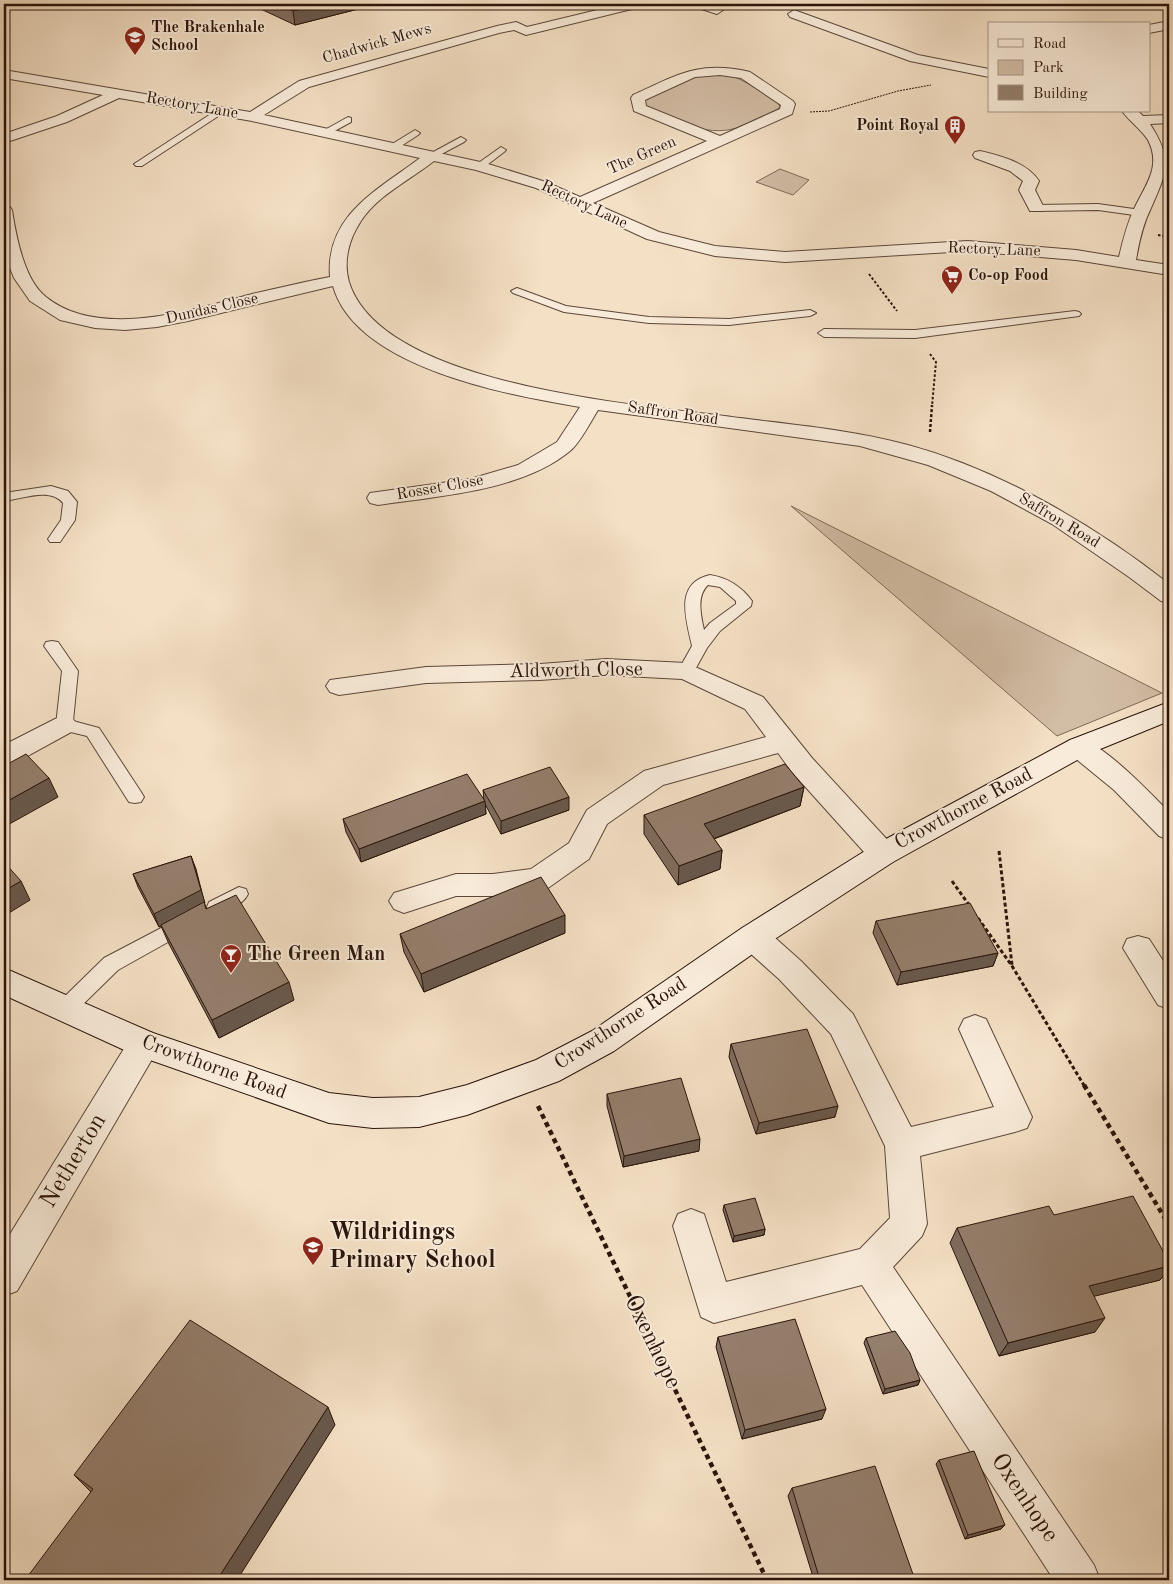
<svg xmlns="http://www.w3.org/2000/svg" width="1173" height="1584" viewBox="0 0 1173 1584" font-family="'Old Standard TT',serif">
<rect width="100%" height="100%" fill="#f4e0c5"/>
<filter id="stains"><feTurbulence type="fractalNoise" baseFrequency=".004" numOctaves="4"/><feColorMatrix values="0 0 0 0 .2 0 0 0 0 .09 0 0 0 0 .02 0 0 0 .5 -.17"/></filter>
<radialGradient id="worn" r=".72"><stop offset=".6" stop-color="#630" stop-opacity="0"/><stop offset="1" stop-color="#630" stop-opacity=".3"/></radialGradient>
<path fill="#d2bda5" stroke="#7e6858" d="M719,72C741,77 757,89 776,102L780,106L778,109C764,115 750,123 736,128C706,138 670,118 643,107L642,97L690,76Z
M780,169L809,180L793,195L756,182Z
M791,506L1162,693L1057,736Z"/>
<g fill="none" stroke-linecap="round" stroke-linejoin="round">
<g stroke="#5d473a" stroke-width="2">
<path id="lane" d="M220,108L224,111L223,113L142,166H136L134,164Z
M348,117L351,118V122L329,134H323L321,132Z
M415,130L420,133L418,135L395,150H389V146Z
M461,137L466,140L464,142L434,158H428L426,156Z
M501,147L506,150L504,152L483,168H477V164Z
M1098,204L1141,210L1146,213L1141,216L1098,210L1036,211L1031,208L1036,205Z
M517,288L566,306L649,317L729,319L810,310L816,313L810,316L729,325L649,323L564,312L513,293L511,291Z
M1075,311L1079,312L1081,314L1079,316L915,338L824,337L818,333L824,329L915,330Z
M51,486L68,491L77,502L75,520L60,542H50L48,539L61,520L63,503C50,487 22,499 4,501V493Z
M710,575C728,578 741,586 752,601L751,606L720,631L707,648L692,675L686,676L680,675L678,671L692,646C686,619 674,583 710,575ZM708,585L720,587L736,601V604L710,623L704,630C701,616 696,596 708,585Z
M52,641L58,642L78,671L73,721L99,728L141,792L144,797L141,802L135,803L129,802L87,736L58,729L56,725L62,671L44,646L46,642Z
M239,887L246,889L248,894C243,905 221,916 209,912L207,907L209,902Z
M186,915L193,918L196,923L193,928L118,970L72,1015L65,1018L58,1015L55,1009L58,1003L104,958Z"/>
</g>
<g stroke="#5d473a" stroke-width="2">
<path id="street" d="M622,4H642L640,7L526,35L514,30L499,33L309,87L264,115L485,163L546,182L580,197L707,141L634,111L631,98L633,95C677,75 699,60 750,72L793,101L795,104L792,114L593,203L659,232L715,246L785,252L968,241L1076,250L1119,257C1123,240 1127,224 1134,209C1145,185 1162,167 1148,140C1141,129 1130,122 1122,111H1138L1143,116L1169,115V123L1150,124C1173,159 1167,172 1151,208C1143,224 1139,242 1136,260L1169,265V275L1076,260L968,251L785,262L715,256L647,239L536,188L476,170L434,161C410,180 378,195 361,221C349,239 343,261 349,282C382,388 646,405 740,418C796,425 853,430 908,445C1000,470 1094,525 1169,584V603L1161,601L1129,577L1052,524L991,491L928,465L860,446L598,410C591,421 580,443 570,451C522,491 438,496 378,505L370,503L367,498L370,493L470,479L518,465L557,442L580,407C509,395 356,368 333,286L188,321L157,327L125,330L95,328L60,320L30,301L14,278L4,253V205L10,207L12,210C16,236 24,280 46,297C100,340 192,310 252,294C278,288 304,282 330,277C325,215 378,190 420,158L252,121L119,98L67,122L4,143V134L57,116L103,95L4,78V70L250,112L299,81L497,26L516,22L527,27ZM720,75L741,78L781,105L780,109L720,136L646,106L645,100L695,77Z
M693,4C703,3 715,3 723,10L717,14L695,7Z
M794,10L918,55L989,69V77L910,61L790,17L788,14Z
M1169,21V29L1149,33V25Z
M980,151C1001,156 1026,162 1039,181L1035,190L1044,208L1042,211H1030L1019,190L1023,181L1010,171L975,158L973,155L975,152Z
M606,659L686,663L763,697L812,758L893,846L897,854L893,862L883,865L873,862L792,772L778,753L663,785L607,824L589,859L548,888L538,891L493,896H456L404,913L394,909L389,901L394,893L456,874H493L531,869L569,843L587,810L644,771L766,737L745,709L682,679L606,675L540,680L426,683L339,695L330,692L326,686L330,680L426,667L540,664Z
M64,716L73,719L77,725L73,731L13,764L4,766V745L55,719Z
M1079,738C1106,746 1148,791 1169,812V840L1159,836L1114,790L1070,754L1066,747L1070,740Z
M753,925L764,928L801,961L853,1014L911,1127L994,1107L959,1029L964,1019L975,1015L986,1019L1032,1117L1027,1128L1015,1132L920,1156L927,1224L922,1236L893,1267L1094,1565L1100,1580H1054L862,1285L714,1323L701,1317L673,1226L678,1214L691,1209L704,1214L726,1282L860,1249L890,1218L885,1146L831,1034L779,979L742,946L738,937L742,928Z
M1138,936L1149,939L1169,970V1009L1158,1005L1123,948L1127,939Z
M144,1030L155,1034L160,1044L155,1054L17,1291L4,1296V1244L133,1034Z"/>
</g>
<g stroke="#2b140b" stroke-width="2">
<path id="secondary" d="M1169,702V721L1088,754L893,862L764,946L614,1051L559,1081L467,1115L419,1127L373,1128L329,1123L133,1054L4,995V968L153,1033L329,1093L373,1098L419,1097L467,1085L536,1060L592,1031L742,928L873,846L1070,740Z"/>
</g>
<path stroke="#2b140b" stroke-width="1" stroke-dasharray="2 1" stroke-linecap="butt" d="M810,112L829,111L898,91L931,85"/>
<path stroke="#2b140b" stroke-width="2" stroke-dasharray="2.5 2" stroke-linecap="butt" d="M1158,235L1167,237
M869,274L897,311
M930,354L936,362L932,406"/>
<path stroke="#2b140b" stroke-width="2.5" stroke-dasharray="3 2" stroke-linecap="butt" d="M930,432L932,405"/>
<path stroke="#2b140b" stroke-width="3" stroke-dasharray="4 2.5" stroke-linecap="butt" d="M999,851L1012,965
M952,881L969,905
M978,918L1012,966L1085,1087"/>
<path stroke="#2b140b" stroke-width="4.5" stroke-dasharray="5 4" stroke-linecap="butt" d="M1084,1085L1169,1225
M538,1106L767,1580"/>
<use href="#lane" fill="#f8ebd9" fill-rule="evenodd"/>
<use href="#street" fill="#f8ebd9" fill-rule="evenodd"/>
<use href="#secondary" fill="#f8ebd9" fill-rule="evenodd"/>
</g>
<path fill="#7f6c5d" stroke="#2b140b" d="M250,4H378L295,25Z
M804,787L800,806L714,839L722,850L720,869L678,885L644,834V815Z
M483,790L569,810L501,834L485,804L486,814L361,862L346,832L343,819L484,800Z
M191,856L196,869L206,909L294,1000L219,1038L169,944L161,926L159,927L138,887L133,874Z
M876,921L998,953L993,966L897,985L873,933Z
M565,933L424,992L404,952L400,934Z
M731,1044L835,1117L756,1134L729,1057Z
M607,1094L699,1151L623,1167L607,1106Z
M724,1205L765,1229L764,1235L733,1242L723,1210Z
M1054,1215L1169,1262V1269L1160,1280L1094,1296L1095,1332L999,1356L950,1243L957,1228Z
M718,1337L822,1419L742,1439L716,1347Z
M866,1338L920,1380L918,1385L883,1394L864,1343Z
M335,1425L91,1492L74,1475Z
M939,1460L1001,1529L965,1539L936,1464Z
M792,1488L915,1580H814L788,1496Z
M1169,1543V1563L1163,1549Z"/>
<path fill="#68584c" stroke="#2b140b" d="M322,4H378L295,25L293,11Z
M49,778L58,797L4,827V803Z
M804,787L800,806L702,843L704,824Z
M569,797V810L501,834V821Z
M485,801L486,814L361,862L359,849Z
M722,850L720,869L678,885L679,866Z
M191,856L205,903H204L211,921L204,903L159,927L154,914Z
M21,881L30,900L4,916V891Z
M565,915V933L424,992L421,974Z
M998,953L993,966L897,985L901,972Z
M289,982L294,1000L219,1038L212,1020Z
M838,1106L835,1117L756,1134L759,1123Z
M700,1139L699,1151L623,1167L624,1156Z
M765,1229L764,1235L733,1242L734,1236Z
M1169,1266V1269L1160,1280L1079,1300L1089,1286Z
M1105,1318L1095,1332L999,1356L1008,1343Z
M920,1380L918,1385L883,1394L885,1389Z
M328,1407L335,1425L237,1580H217Z
M826,1409L822,1419L742,1439L745,1430Z
M1005,1525L1001,1529L965,1539L968,1535Z"/>
<path fill="#947e6c" stroke="#2b140b" d="M278,4H322L293,11Z
M26,754L49,778L4,803V766Z
M785,764L804,787L704,824L722,850L679,866L644,815Z
M550,767L569,797L501,821L483,790Z
M467,774L485,801L359,849L343,819Z
M191,856L201,890L154,914L133,874Z
M4,862L21,881L4,891Z
M541,877L565,915L421,974L400,934Z
M236,895L289,982L212,1020L161,925L204,902L206,909Z
M970,903L998,953L901,972L876,921Z
M807,1029L838,1106L759,1123L731,1044Z
M681,1078L700,1139L624,1156L607,1094Z
M1133,1196L1169,1262V1266L1089,1286L1105,1318L1008,1343L957,1228L1049,1206L1054,1215Z
M755,1198L765,1229L734,1236L724,1205Z
M795,1319L826,1409L745,1430L718,1337Z
M190,1320L328,1407L217,1580H25L93,1489L74,1475Z
M895,1331L910,1353L920,1380L885,1389L866,1338Z
M974,1451L1005,1525L968,1535L939,1460Z
M875,1466L915,1580H820L792,1488Z
M4,1575L10,1580H4Z"/>
<defs>
<g id="school-pin" transform="scale(1.125)"><path d="M0 17L-7.5 6A9.5 9.5 0 1 1 7.5 6Z" fill="#8f2418" stroke="#f8ebd9"/><path d="M0-5L7-2L0 1L-7-2ZM-4 1L0 2.5L4 1V4Q0 6-4 4Z" fill="#fff"/></g>
<g id="building-pin" transform="scale(1.125)"><path d="M0 17L-7.5 6A9.5 9.5 0 1 1 7.5 6Z" fill="#8f2418" stroke="#f8ebd9"/><path d="M-4-6H4V6H1V3H-1V6H-4ZM-2.5-4.3h1.7v1.8h-1.7ZM.8-4.3h1.7v1.8H.8ZM-2.5-1h1.7V.8h-1.7ZM.8-1h1.7V.8H.8Z" fill="#fff"/></g>
<g id="supermarket-pin" transform="scale(1.125)"><path d="M0 17L-7.5 6A9.5 9.5 0 1 1 7.5 6Z" fill="#8f2418" stroke="#f8ebd9"/><path d="M-6-5.5h2.5l.6 2H6L4.5 2H-2.5L-4.4-4H-6ZM-1.5 3.2a1.3 1.3 0 1 0 .1 0ZM3 3.2a1.3 1.3 0 1 0 .1 0Z" fill="#fff"/></g>
<g id="bar-pin" transform="scale(1.125)"><path d="M0 17L-7.5 6A9.5 9.5 0 1 1 7.5 6Z" fill="#8f2418" stroke="#f8ebd9"/><path d="M-6-5H6L.8 .8V4.5H3.5V6h-7V4.5H-.8V.8Z" fill="#fff"/></g>
</defs>
<g fill-rule="evenodd">
<use href="#school-pin" x="135" y="37"/>
<use href="#building-pin" x="955" y="126"/>
<use href="#supermarket-pin" x="952" y="276"/>
<use href="#bar-pin" x="231" y="955"/>
<use href="#school-pin" x="313" y="1247"/>
</g>
<g text-anchor="middle" dominant-baseline="central" stroke-width="4" stroke-linejoin="round" paint-order="stroke">
<g font-size="16" font-weight="bold" fill="#2b140b" stroke="#f8ebd9" text-anchor="start">
<text x="151" y="28">The Brakenhale<tspan x="151" dy="18">School</tspan></text>
<text x="939" y="126" text-anchor="end">Point Royal</text>
<text x="968" y="276">Co-op Food</text>
</g>
<g font-size="16" fill="#2b140b" stroke="#f8ebd9">
<text transform="translate(377 44) rotate(-16)">Chadwick Mews</text>
<text transform="translate(192 106) rotate(10)">Rectory Lane</text>
<text transform="translate(642 156) rotate(-24)">The Green</text>
<text transform="translate(584 205) rotate(25)">Rectory Lane</text>
<text transform="translate(994 250) rotate(2)">Rectory Lane</text>
<text transform="translate(212 309) rotate(-13)">Dundas Close</text>
<text transform="translate(673 414) rotate(8)">Saffron Road</text>
<text transform="translate(440 488) rotate(-10)">Rosset Close</text>
<text transform="translate(1059 521) rotate(31)">Saffron Road</text>
</g>
<g font-size="20" fill="#2b140b" stroke="#f8ebd9">
<text transform="translate(576 671) rotate(-1)">Aldworth Close</text>
<text transform="translate(964 809) rotate(-28)">Crowthorne Road</text>
<text transform="translate(621 1024) rotate(-33)">Crowthorne Road</text>
<text transform="translate(214 1068) rotate(20)">Crowthorne Road</text>
</g>
<g font-size="20" font-weight="bold" fill="#2b140b" stroke="#f8ebd9" text-anchor="start">
<text x="247" y="955">The Green Man</text>
</g>
<g font-size="24" fill="#2b140b" stroke="#f8ebd9">
<text transform="translate(74 1161) rotate(-59)">Netherton</text>
<text transform="translate(652 1342) rotate(64)">Oxenhope</text>
<text transform="translate(1024 1498) rotate(56)">Oxenhope</text>
</g>
<g font-size="24" font-weight="bold" fill="#2b140b" stroke="#f8ebd9" text-anchor="start">
<text x="329" y="1233">Wildridings<tspan x="329" dy="28">Primary School</tspan></text>
</g>
</g>
<rect width="1173" height="1584" fill="none" stroke="#f4e0c5" stroke-width="20"/>
<rect x="5" y="5" width="1163" height="1574" fill="none" stroke="#2b140b" stroke-width="2.5"/>
<rect x="10" y="10" width="1153" height="1564" fill="none" stroke="#2b140b"/>
<rect x="988" y="22" width="162" height="90" fill="#f8ebd9" stroke="#a69587"/>
<rect x="998" y="39" width="25" height="8" fill="#f8ebd9" stroke="#a69587"/>
<text x="1033" y="48" font-size="15" fill="#2b140b">Road</text>
<rect x="998" y="60" width="25" height="15" fill="#d2bda5" stroke="#a69587"/>
<text x="1033" y="72" font-size="15" fill="#2b140b">Park</text>
<rect x="998" y="85" width="25" height="15" fill="#947e6c" stroke="#a69587"/>
<text x="1033" y="98" font-size="15" fill="#2b140b">Building</text>
<rect width="100%" height="100%" filter="url(#stains)"/>
<rect width="100%" height="100%" fill="url(#worn)"/>
</svg>
